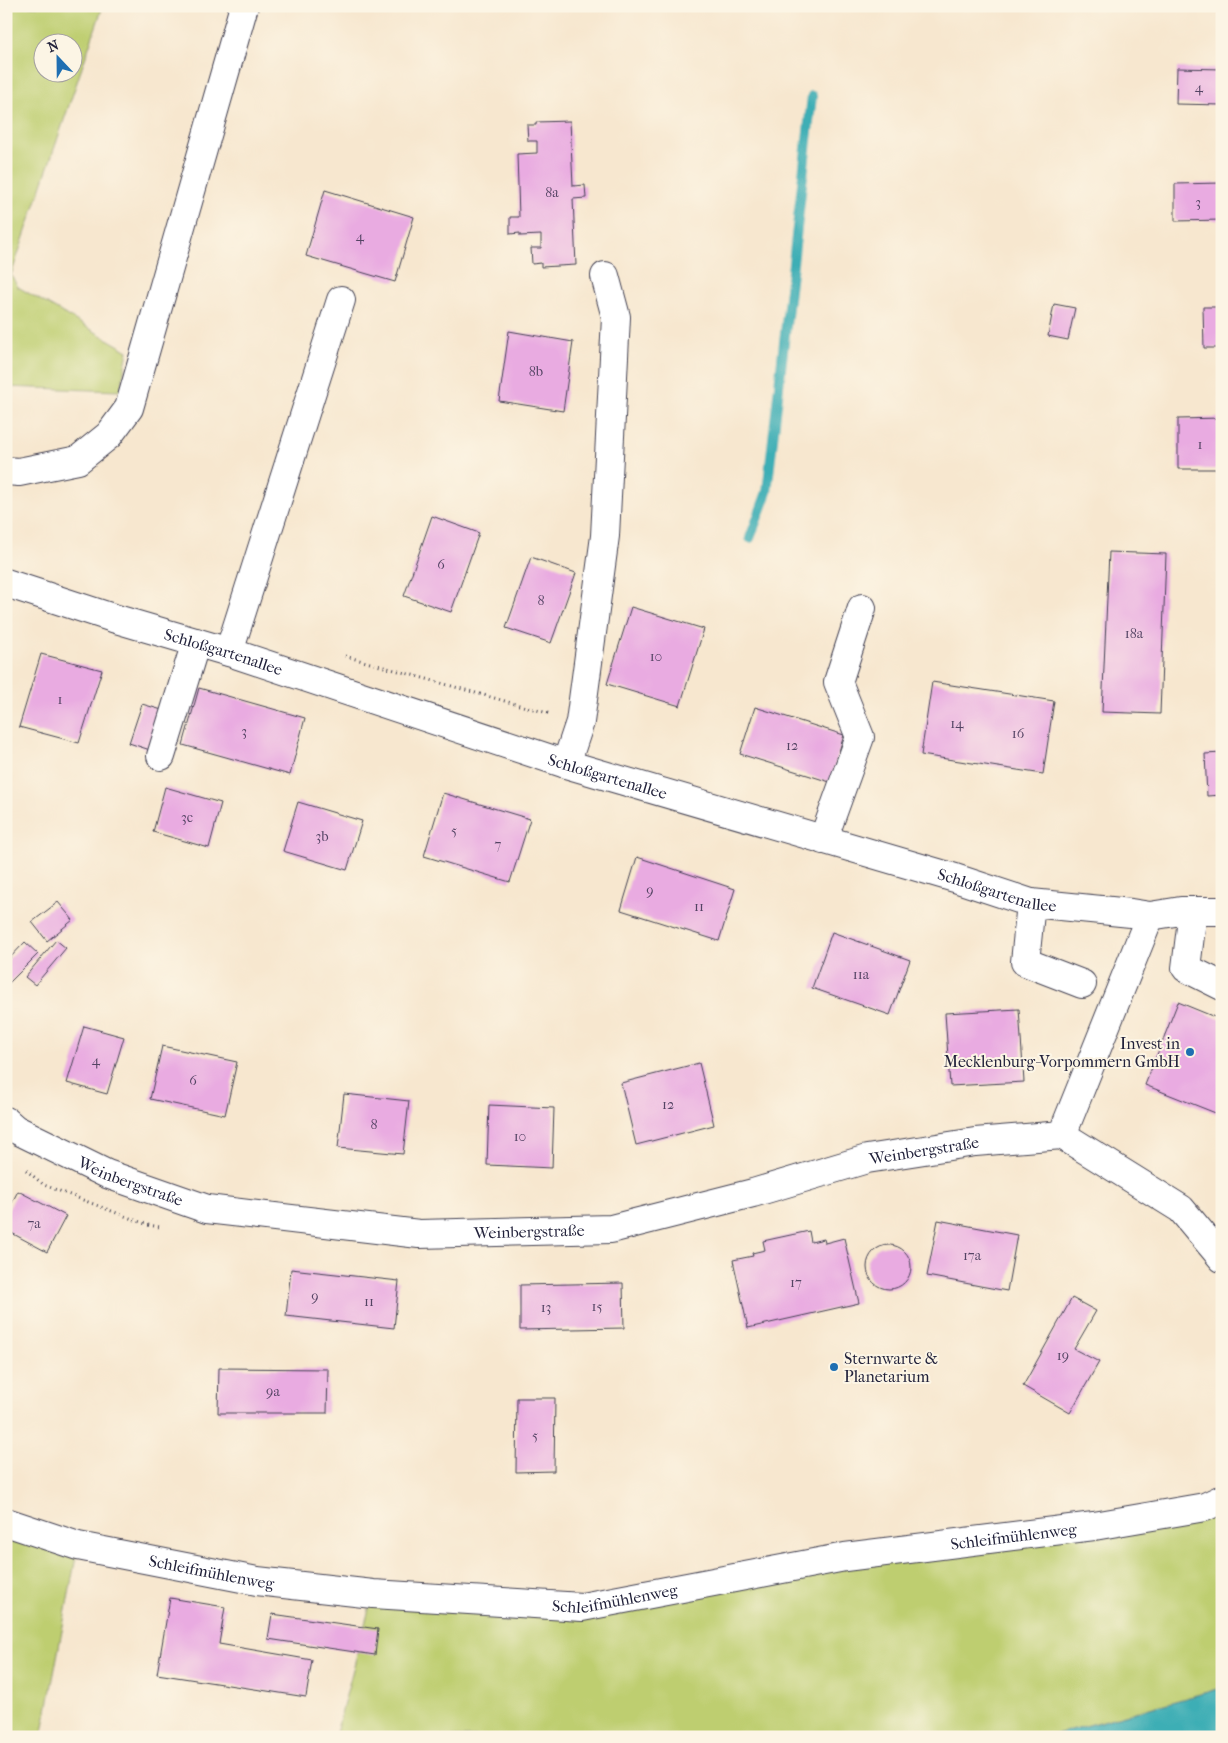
<svg xmlns="http://www.w3.org/2000/svg" width="1228" height="1743" viewBox="0 0 1228 1743" font-family="'IM FELL French Canon',serif">
<rect width="100%" height="100%" fill="#fcf5e5"/>
<filter id="ink" filterUnits="userSpaceOnUse"><feTurbulence type="fractalNoise" baseFrequency=".02" numOctaves="2"/><feDisplacementMap in="SourceGraphic" scale="10" xChannelSelector="R" yChannelSelector="G"/><feConvolveMatrix kernelMatrix="1 2 1 2 8 2 1 2 1" color-interpolation-filters="sRGB"/></filter>
<filter id="wash" filterUnits="userSpaceOnUse"><feTurbulence type="fractalNoise" baseFrequency=".0096" numOctaves="4" result="noise"/><feDisplacementMap in="SourceGraphic" scale="20" xChannelSelector="R" yChannelSelector="G"/><feGaussianBlur stdDeviation="1.12" result="paint"/><feColorMatrix in="noise" values="0 0 0 0 0 0 0 0 0 0 0 0 0 0 0 0 0 1.4 0 .05"/><feComposite in="paint" operator="in"/></filter>
<g filter="url(#wash)">
<rect width="100%" height="100%" fill="#f7e7cf"/>
<path fill="#bece70" stroke="#707856" fill-rule="evenodd" d="M6,6H103L11,275L18,287L128,351L120,391L6,387ZM42,42H72V72H42Z
M1222,1499V1688L1046,1737H335L373,1594L582,1607Z
M6,1522L78,1546L42,1737H6Z"/>
<path fill="#3daeb5" stroke="#306878" d="M1222,1688V1737H1046Z"/>
<g fill="none" stroke-linecap="round" stroke-linejoin="round">
<path stroke="#3daeb5" stroke-width="10" d="M750,538L767,492L812,96"/>
</g>
<g id="blocks">
<path fill="#e9abe1" d="M1177,68L1222,69V105L1176,104Z
M570,121L573,186L585,185L586,198L573,199L576,265L541,267V263L532,264L531,248H541V235L520,236V233L510,234V217H519L517,154L537,153V141H528L527,125H536V122Z
M1222,183V220L1175,221V184Z
M325,190L414,217L395,282L306,256Z
M1054,304L1075,308L1068,340L1048,336Z
M1203,307H1222V348H1204Z
M509,331L573,342L563,411L499,401Z
M1222,418V469H1178V419Z
M432,516L479,533L451,612L404,596Z
M1109,552L1166,554L1160,714L1102,712Z
M531,557L576,573L551,643L506,628Z
M631,607L704,629L680,706L607,684Z
M41,654L102,670L79,743L19,727Z
M932,682L1054,701L1043,774L921,755Z
M199,688L305,718L290,775L183,745Z
M142,704L162,710L150,750L129,743Z
M755,707L844,735L830,782L740,754Z
M1222,753V795L1207,796L1205,754Z
M165,787L221,803L209,848L153,832Z
M443,793L530,819L510,882L424,856Z
M298,802L362,821L347,870L283,851Z
M637,857L735,889L719,941L621,910Z
M58,902L73,920L47,941L32,922Z
M832,932L910,960L890,1015L812,988Z
M56,940L66,948L35,985L25,977Z
M25,942L38,954L6,986V962Z
M1178,1002L1222,1020V1104L1218,1114L1145,1085Z
M1019,1009L1024,1082L950,1086L945,1013Z
M84,1026L124,1037L107,1094L67,1083Z
M162,1046L237,1062L225,1115L150,1099Z
M699,1063L714,1125L636,1145L621,1083Z
M344,1094L409,1101L403,1154L338,1148Z
M489,1105L554,1108L552,1168L487,1165Z
M18,1191L66,1216L47,1252L6,1230V1214Z
M938,1220L1017,1235L1007,1291L927,1276Z
M809,1231L811,1242L824,1239L825,1243L844,1238L859,1303L748,1328L733,1260L753,1256L752,1253L765,1250L763,1241Z
M867 1267a22 22 0 1 1 44 0a22 22 0 1 1-44 0Z
M291,1269L399,1281L394,1328L286,1316Z
M623,1283L624,1328L520,1330V1285Z
M1072,1298L1096,1311L1074,1349L1099,1362L1070,1413L1023,1386Z
M219,1368L328,1369L327,1413H218Z
M517,1398H555L554,1471L516,1472Z
M170,1598L225,1607L219,1644L312,1660L306,1697L157,1674Z
M272,1614L378,1629L375,1655L268,1639Z"/>
</g>
</g>
<g filter="url(#ink)">
<use href="#blocks" fill-opacity="0" stroke="#424051" stroke-width="1"/>
<g fill="none" stroke-linecap="round" stroke-linejoin="round">
<g stroke="#424051" stroke-width="30">
<g id="minor">
<path d="M6,471L19,472L78,460L109,435L129,408L244,6"/>
<path id="s1" d="M6,583L113,618L229,652L566,764L955,878L1031,903L1131,913L1150,916L1181,911H1222"/>
<path d="M229,652L341,300"/>
<path d="M161,756L196,642"/>
<path d="M566,764L580,722L605,536L616,317L605,276"/>
<path d="M823,840L860,737L838,682L862,608"/>
<path d="M1031,903L1025,962L1082,984"/>
<path d="M1193,911L1186,968L1222,986"/>
<path id="s2" d="M6,1121L15,1129L107,1174L207,1209L419,1234L611,1229L753,1193L867,1159L975,1142L1062,1135L1150,916"/>
<path d="M1062,1135L1181,1209L1222,1258"/>
<path id="s3" d="M6,1522L78,1546L257,1581L373,1594L582,1607L845,1557L1094,1526L1205,1507L1222,1499"/>
</g>
</g>
<path stroke="#424051" stroke-width="3" stroke-dasharray="1 4" stroke-linecap="butt" d="M345,656L551,714
M26,1170L44,1185L148,1225L160,1227"/>
<use href="#minor" stroke="#fff" stroke-width="28"/>
</g>
</g>
<g fill="#1f6fb2" stroke="#fcf5e5" stroke-width="2">
<circle cx="1190" cy="1052" r="5"/>
<circle cx="834" cy="1367" r="5"/>
</g>
<g text-anchor="middle" dominant-baseline="central" stroke-width="4" stroke-linejoin="round" paint-order="stroke">
<g font-size="14" fill="#544464">
<text x="1199" y="87">4</text>
<text x="552" y="192">8a</text>
<text x="1198" y="202">3</text>
<text x="360" y="236">4</text>
<text x="536" y="371">8b</text>
<text x="1200" y="444">1</text>
<text x="441" y="564">6</text>
<text x="541" y="600">8</text>
<text x="1134" y="633">18a</text>
<text x="656" y="656">10</text>
<text x="60" y="699">1</text>
<text x="957" y="723">14</text>
<text x="244" y="731">3</text>
<text x="1018" y="733">16</text>
<text x="792" y="745">12</text>
<text x="187" y="817">3c</text>
<text x="454" y="830">5</text>
<text x="322" y="836">3b</text>
<text x="498" y="844">7</text>
<text x="650" y="890">9</text>
<text x="699" y="906">11</text>
<text x="861" y="974">11a</text>
<text x="96" y="1060">4</text>
<text x="193" y="1080">6</text>
<text x="668" y="1104">12</text>
<text x="374" y="1124">8</text>
<text x="520" y="1136">10</text>
<text x="34" y="1223">7a</text>
<text x="972" y="1255">17a</text>
<text x="796" y="1282">17</text>
<text x="315" y="1296">9</text>
<text x="369" y="1301">11</text>
<text x="597" y="1306">15</text>
<text x="546" y="1307">13</text>
<text x="1063" y="1355">19</text>
<text x="273" y="1391">9a</text>
<text x="535" y="1435">5</text>
</g>
<g font-size="16" fill="#22223b" stroke="#fcf5e5">
<text stroke="none"><textPath href="#s1" startOffset="228">Schloßgartenallee</textPath></text>
<text stroke="none"><textPath href="#s1" startOffset="632">Schloßgartenallee</textPath></text>
<text stroke="none"><textPath href="#s1" startOffset="1038">Schloßgartenallee</textPath></text>
<text stroke="none"><textPath href="#s2" startOffset="949">Weinbergstraße</textPath></text>
<text stroke="none"><textPath href="#s2" startOffset="139">Weinbergstraße</textPath></text>
<text stroke="none"><textPath href="#s2" startOffset="544">Weinbergstraße</textPath></text>
<text stroke="none"><textPath href="#s3" startOffset="1022">Schleifmühlenweg</textPath></text>
<text stroke="none"><textPath href="#s3" startOffset="212">Schleifmühlenweg</textPath></text>
<text stroke="none"><textPath href="#s3" startOffset="618">Schleifmühlenweg</textPath></text>
</g>
<g font-size="16" fill="#22223b" stroke="#fcf5e5" text-anchor="end">
<text x="1180" y="1043">Invest in<tspan x="1180" dy="18">Mecklenburg-Vorpommern GmbH</tspan></text>
<text x="844" y="1358" text-anchor="start">Sternwarte &amp;<tspan x="844" dy="18">Planetarium</tspan></text>
</g>
</g>
<rect width="1228" height="1743" fill="none" stroke="#fcf5e5" stroke-width="25"/>
<g transform="translate(58 58) rotate(338)"><circle r="24" fill="#fcf5e5" stroke="#a5a1a1"/>
<path d="M0-4L9 19L0 12L-9 19Z" fill="#1f6fb2"/>
<text y="-8" font-size="14" font-weight="bold" text-anchor="middle" fill="#22223b">N</text>
</g>
</svg>
